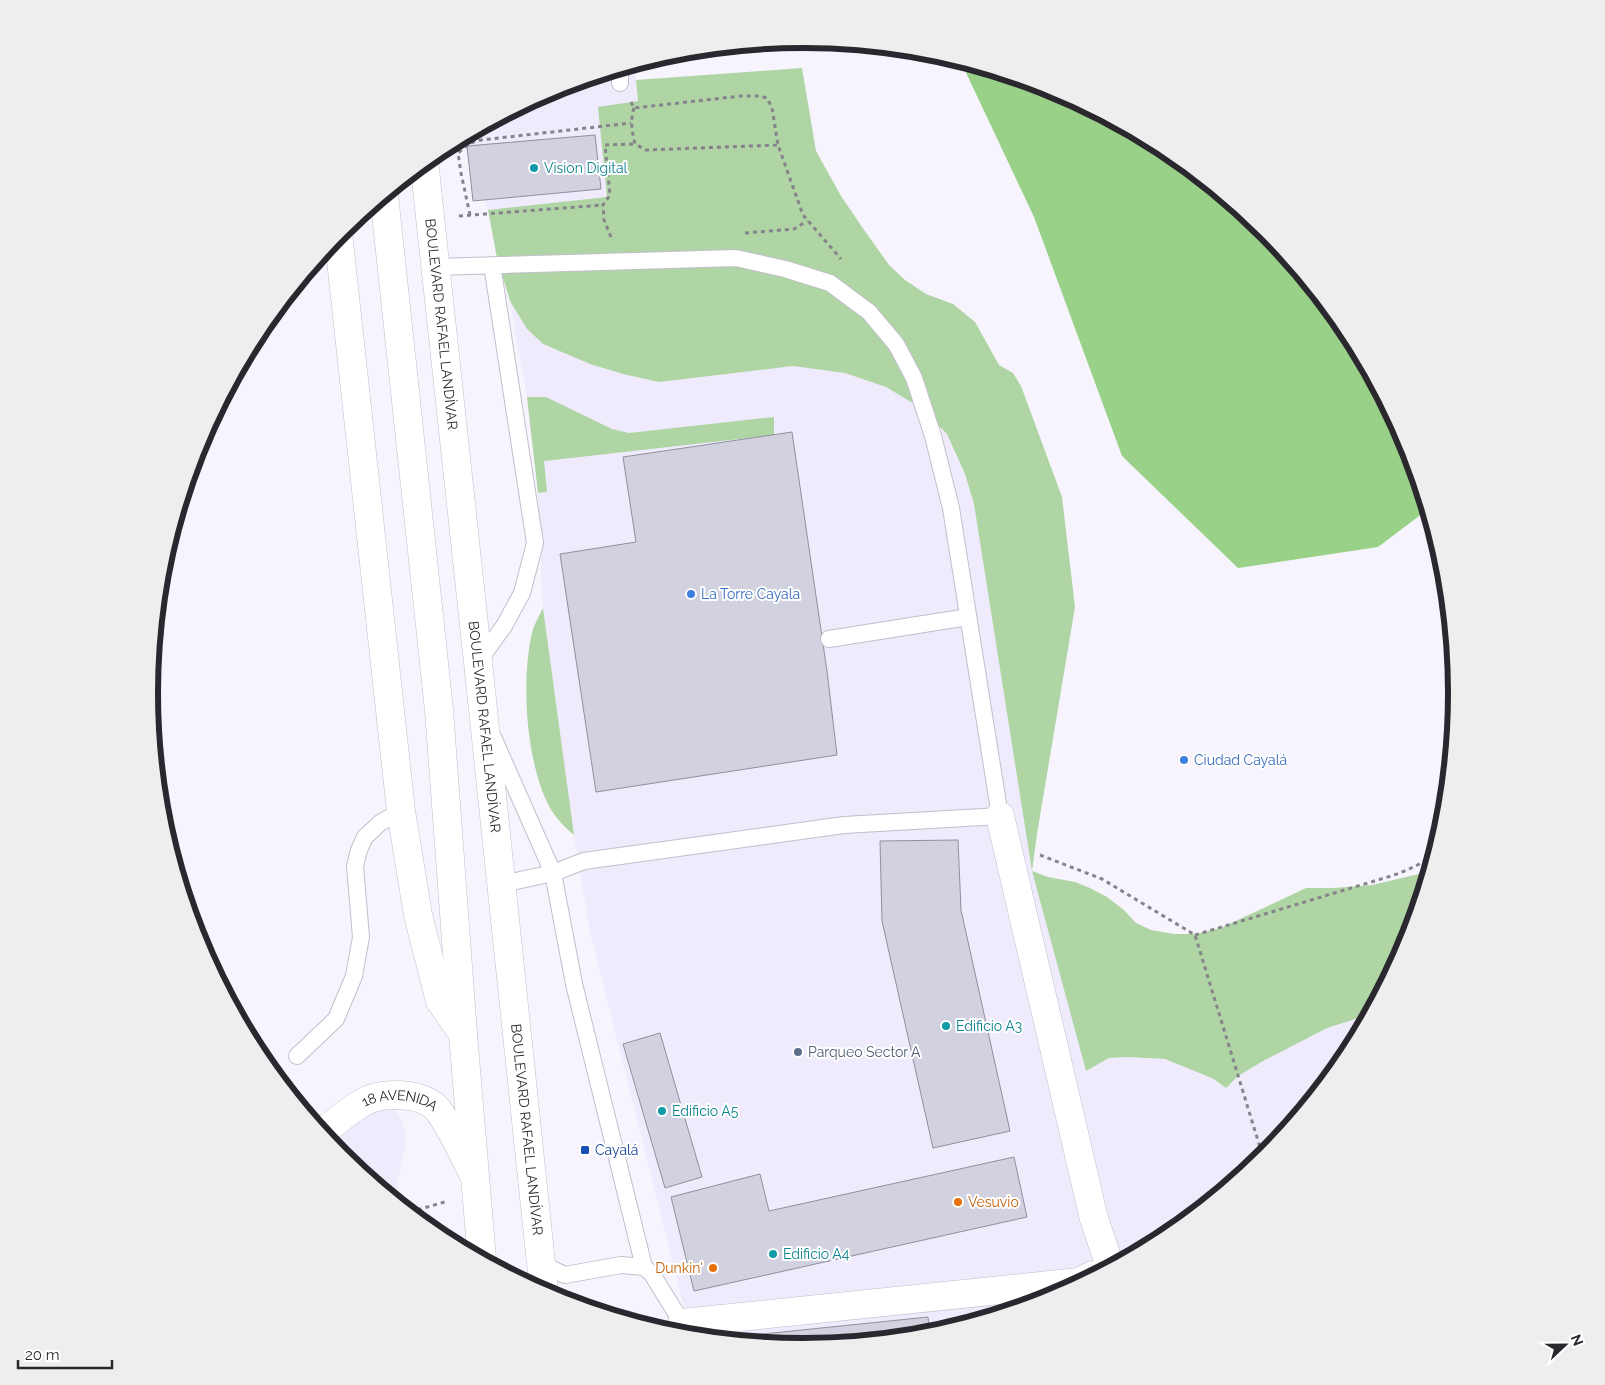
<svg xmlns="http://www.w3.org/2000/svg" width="1605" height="1385" viewBox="0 0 1605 1385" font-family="Raleway,sans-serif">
<rect width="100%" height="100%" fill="#f7f4fd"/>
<path fill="#efeafc" d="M639,62L636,80L638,101L607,197L488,210L467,159L463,136L553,88Z
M510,301L527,329L542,344L590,364L623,374L659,382L793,366L845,373L886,387L921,408L947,434L965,474L974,504L1032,871L1086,1071L1109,1058L1127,1057L1165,1059L1214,1079L1226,1088L1238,1076L1263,1061L1327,1028L1368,1015L1346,1056L1265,1155L1165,1236L1052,1297L930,1334L802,1346L689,1335L690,1332L590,932L574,835L543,608L538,493L527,397Z
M393,1107L401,1118L406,1135V1143L397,1185L399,1203L340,1155L319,1129L340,1111Z"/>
<path fill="#aed5a3" d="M802,68L816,151L841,196L862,227L889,265L905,280L926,294L953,304L975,322L999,365L1013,373L1021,386L1062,497L1075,607L1037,834L1032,871L1048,877L1075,882L1090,888L1107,897L1124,910L1136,923L1151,930L1174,934H1197L1223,927L1306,888H1334L1372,885L1419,874L1430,865L1406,943L1368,1015L1327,1028L1263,1061L1238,1076L1226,1088L1214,1079L1165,1059L1127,1057L1109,1058L1086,1071L1032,871L974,504L965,474L947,434L921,408L886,387L845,373L793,366L659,382L623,374L590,364L543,344L527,329L510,301L497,258L488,210L607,197L598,107L638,101L636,80Z
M527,397H546L612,429L629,433L774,417V435L544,461L547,492L538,493Z
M543,608L574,835C562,825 552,814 546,800C526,756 521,680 532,633C534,625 539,616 543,608Z"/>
<path fill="#98d187" d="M960,60L1053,89L1166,149L1265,230L1346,330L1407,443L1427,510L1378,547L1238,568L1122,456L1034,217Z"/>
<path fill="#d2d1e0" stroke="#908f9d" d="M595,135L601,189L473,201L467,146Z
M792,432L827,671L837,755L596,792L560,554L636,542L623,457Z
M958,840L961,910L1010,1131L933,1148L882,921L880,841Z
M660,1033L702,1177L665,1188L623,1044Z
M1014,1157L1027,1217L694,1291L671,1197L760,1174L769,1211Z
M928,1317L930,1334L802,1346L724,1338Z"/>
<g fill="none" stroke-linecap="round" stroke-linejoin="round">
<g stroke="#c2becc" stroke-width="18">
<path id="lane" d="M620,83V68
M435,267L736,258L785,269L830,283L869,312L896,344L914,378L933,436L951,508L1000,816L844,825L584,861L553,873L502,884
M829,639L968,617
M478,662L504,626L522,593L535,543L492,265
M493,737L553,873L574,984L644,1267L652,1274L682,1323L679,1329
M297,1056L336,1019L354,976L361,937L355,866L359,850L365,837L380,823L401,811
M541,1264L565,1275L621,1265L644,1267"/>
</g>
<g stroke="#c2becc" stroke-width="29">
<g id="street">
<path d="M338,233L401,811L418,915L440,1001L463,1034"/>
<path d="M1000,816L1094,1219L1110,1266"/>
<path id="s1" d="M322,1132C335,1123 348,1111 362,1103C381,1091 423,1092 438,1110C452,1128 464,1157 475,1177"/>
<path d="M682,1323L1079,1282L1093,1275"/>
</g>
</g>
<g stroke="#c2becc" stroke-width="29">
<g id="primary">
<path id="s2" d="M424,161L478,662L544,1292"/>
<path d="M384,195L439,710L463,1034L482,1259"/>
</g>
</g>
<path stroke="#86848b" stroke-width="3" stroke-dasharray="4 4" stroke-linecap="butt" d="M631,102L634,108L741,96H760L767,98L772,108L778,145L803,215L841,259
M634,108C630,120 632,131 635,144L646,150L778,145
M470,215L461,173L458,153L470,143L481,140L631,123
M459,216L603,205
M745,233L794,229L807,221
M611,237L604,220L603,205L610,195L605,145L635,144
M1449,623L1448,632L1451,640
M1040,855L1102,879L1195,935L1263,1157
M1195,935L1391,876C1406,871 1420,865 1433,855
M410,1212L448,1201"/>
<use href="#lane" stroke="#fff" stroke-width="16"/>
<use href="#street" stroke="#fff" stroke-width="28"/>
<use href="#primary" stroke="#fff" stroke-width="28"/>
</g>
<g fill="#0f9aa8" stroke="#fff" stroke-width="2">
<circle cx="534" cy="168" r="5"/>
<circle cx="946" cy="1026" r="5"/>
<circle cx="662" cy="1111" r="5"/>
<circle cx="773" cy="1254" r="5"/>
</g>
<g fill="#3f7fe0" stroke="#fff" stroke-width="2">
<circle cx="691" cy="594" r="5"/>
<circle cx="1184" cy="760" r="5"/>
</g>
<circle fill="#5c6f8a" stroke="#fff" stroke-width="2" cx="798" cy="1052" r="5"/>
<rect fill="#1a4fb4" stroke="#fff" stroke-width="2" x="580" y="1145" width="10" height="10" rx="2.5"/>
<g fill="#e8710a" stroke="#fff" stroke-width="2">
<circle cx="958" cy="1202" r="5"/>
<circle cx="713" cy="1268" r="5"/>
</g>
<g text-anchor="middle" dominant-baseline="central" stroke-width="4" stroke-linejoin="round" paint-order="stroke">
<g font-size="14" fill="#0d838f" stroke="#fff" text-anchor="start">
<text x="544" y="168">Vision Digital</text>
<text x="956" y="1026">Edificio A3</text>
<text x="672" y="1111">Edificio A5</text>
<text x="783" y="1254">Edificio A4</text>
</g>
<g font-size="14" fill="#2a282e" stroke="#fff">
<text stroke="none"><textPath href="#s2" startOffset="164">BOULEVARD RAFAEL LANDÍVAR</textPath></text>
<text stroke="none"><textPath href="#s2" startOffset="569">BOULEVARD RAFAEL LANDÍVAR</textPath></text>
<text stroke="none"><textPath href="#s1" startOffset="89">18 AVENIDA</textPath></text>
<text stroke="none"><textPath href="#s2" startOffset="974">BOULEVARD RAFAEL LANDÍVAR</textPath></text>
</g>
<g font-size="14" fill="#366cbe" stroke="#fff" text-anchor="start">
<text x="701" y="594">La Torre Cayala</text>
<text x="1194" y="760">Ciudad Cayalá</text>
</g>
<g font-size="14" fill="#4e5e75" stroke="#fff" text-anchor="start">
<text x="808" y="1052">Parqueo Sector A</text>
</g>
<g font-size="14" fill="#164399" stroke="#fff" text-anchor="start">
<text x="595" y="1150">Cayalá</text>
</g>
<g font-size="14" fill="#c56008" stroke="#fff" text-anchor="start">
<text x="968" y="1202">Vesuvio</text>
<text x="703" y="1268" text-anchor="end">Dunkin'</text>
</g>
</g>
<path d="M0 0H1605V1385H0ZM158 693a645 645 0 1 1 1290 0a645 645 0 1 1-1290 0Z" fill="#eee" fill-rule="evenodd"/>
<path fill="none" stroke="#2a282e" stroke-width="6" d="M158 693a645 645 0 1 1 1290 0a645 645 0 1 1-1290 0Z"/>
<g transform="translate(1565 1345) rotate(68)" stroke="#ffffff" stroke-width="4" paint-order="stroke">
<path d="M0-4L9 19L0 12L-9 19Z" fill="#2a282e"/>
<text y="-8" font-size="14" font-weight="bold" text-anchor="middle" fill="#2a282e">N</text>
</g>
<path d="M18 1360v8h94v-8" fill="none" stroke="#2a282e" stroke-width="2.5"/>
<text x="25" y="1360" font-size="15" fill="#2a282e" stroke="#ffffff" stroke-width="4" paint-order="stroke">20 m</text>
</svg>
